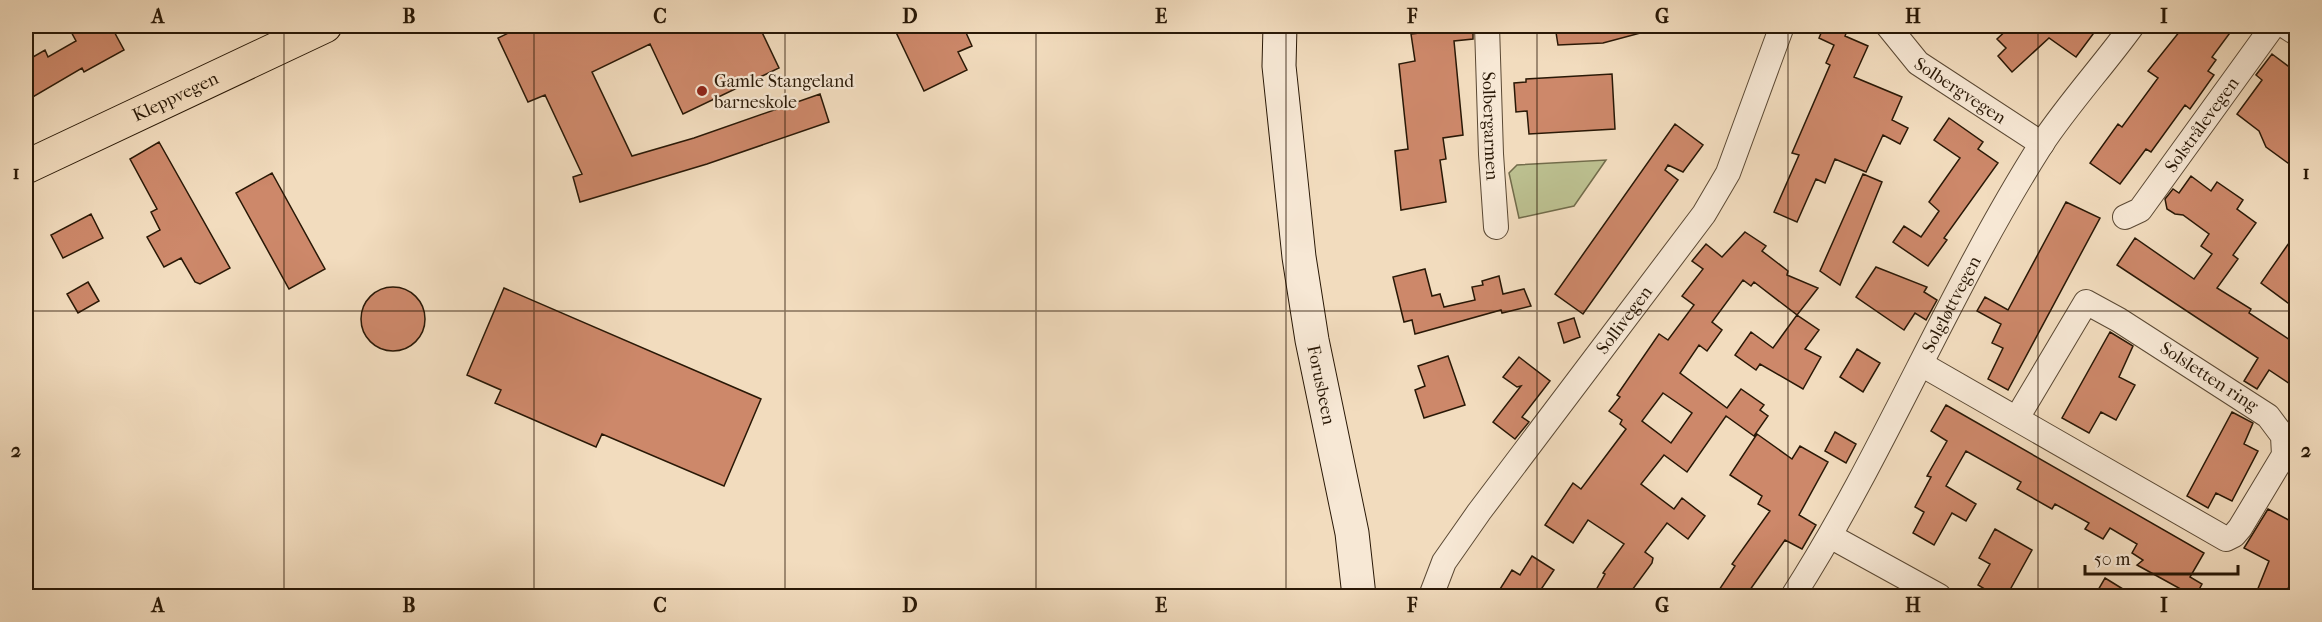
<svg xmlns="http://www.w3.org/2000/svg" width="2322" height="622" viewBox="0 0 2322 622" font-family="'IM FELL French Canon',serif">
<rect width="100%" height="100%" fill="#f2dcbe"/>
<filter id="stains"><feTurbulence type="fractalNoise" baseFrequency=".00333" numOctaves="4"/><feColorMatrix values="0 0 0 0 .2 0 0 0 0 .09 0 0 0 0 .02 0 0 0 .5 -.17"/></filter>
<radialGradient id="worn" r=".72"><stop offset=".6" stop-color="#630" stop-opacity="0"/><stop offset="1" stop-color="#630" stop-opacity=".3"/></radialGradient>
<path fill="#bcc090" stroke="#726c4b" stroke-width="1.5" d="M1606,160L1574,206L1519,218L1509,173L1517,165Z"/>
<path fill="#cd886a" stroke="#291806" stroke-width="1.5" fill-rule="evenodd" d="M68,26H111L124,50L84,72L82,68L26,101V61L45,50L48,57L76,41Z
M523,26H759L779,68L683,114L650,44L592,72L632,156L694,138L820,94L829,122L707,164L580,202L573,177L582,174L545,95L528,102L498,38Z
M893,26H963L972,46L958,52L967,70L924,91Z
M1436,26H1473V39L1454,41L1463,135L1443,138L1446,159L1440,160L1446,202L1401,210L1395,151L1408,149L1399,64L1415,61L1411,34L1437,31Z
M1555,26H1647L1648,31L1603,43L1558,45Z
M1824,26H1849L1845,36L1868,46L1854,77L1902,97L1892,120L1908,128L1900,144L1883,135L1866,172L1835,159L1825,183L1816,179L1797,222L1774,212L1799,155L1792,153L1830,65L1826,63L1834,45L1819,38Z
M2011,26H2099L2076,57L2049,38L2012,72L1998,56L2006,48L1997,39Z
M2184,26H2235L2212,57L2216,60L2208,71L2214,75L2190,109L2185,105L2151,152L2146,149L2120,184L2090,163L2118,124L2122,127L2158,78L2148,71Z
M2272,54L2296,72V169L2266,147L2259,131L2237,114L2262,80L2256,75Z
M1612,74L1615,129L1529,134L1527,111L1516,112L1514,83L1526,82V79Z
M1949,118L1983,142L1978,149L1998,163L1944,238L1947,240L1928,266L1893,242L1904,226L1921,237L1939,211L1929,202L1960,158L1934,140Z
M1675,124L1703,145L1683,172L1668,165L1665,170L1678,180L1583,314L1555,294Z
M159,142L230,268L200,284L195,282L181,258L164,267L147,237L160,230L151,212L157,209L130,159Z
M272,173L325,269L289,289L236,193Z
M1863,174L1882,182L1840,285L1820,271Z
M2191,176L2211,191L2217,182L2243,200L2237,209L2256,223L2233,255L2238,259L2217,288L2251,309L2249,313L2296,344V388L2269,370L2257,389L2244,381L2258,358L2117,265L2135,238L2194,279L2212,254L2201,246L2209,234L2183,215L2175,214L2167,209L2165,199L2173,189L2179,193Z
M2066,202L2100,218L2008,390L1988,379L2003,348L1992,343L2001,324L1977,311L1985,297L2008,310Z
M91,214L103,238L63,258L51,235Z
M1745,232L1766,246L1762,251L1788,271L1787,275L1818,288L1797,315L1819,330L1805,349L1821,357L1803,389L1760,364L1756,370L1735,355L1751,332L1773,348L1797,315L1754,282L1751,286L1743,280L1712,322L1722,330L1707,351L1699,345L1680,373L1727,408L1741,389L1764,405L1760,410L1768,416L1754,436L1726,416L1687,472L1664,455L1641,484L1674,509L1682,498L1705,516L1688,539L1667,523L1645,552L1653,558L1652,563L1627,597H1592L1605,574L1603,573L1624,544L1588,520L1573,543L1545,525L1573,483L1581,489L1626,429L1620,424L1622,420L1609,411L1620,397L1617,395L1659,334L1668,340L1694,305L1682,296L1703,269L1692,261L1706,244L1722,257ZM1663,393L1692,413L1671,443L1642,421Z
M2296,233V309L2261,283Z
M1876,267L1927,287L1924,292L1937,300L1926,320L1915,313L1904,330L1856,297Z
M1425,269L1432,296L1440,294L1444,307L1475,300L1472,287L1483,285L1482,281L1499,276L1503,294L1524,289L1531,306L1502,313L1501,310L1415,334L1412,320L1404,322L1393,277Z
M88,282L99,301L78,313L67,294Z
M361 319a32 32 0 1 1 64 0a32 32 0 1 1-64 0Z
M504,288L761,399L724,486L602,434L596,447L495,403L501,390L467,375Z
M1574,318L1580,337L1564,343L1558,323Z
M2110,332L2133,346L2119,377L2135,385L2116,420L2101,412L2089,433L2062,418Z
M1857,349L1880,363L1863,392L1840,377Z
M1448,356L1465,405L1424,418L1415,390L1425,386L1418,366Z
M1519,357L1550,381L1522,417L1529,422L1515,439L1493,422L1521,386L1517,387L1503,377Z
M1946,405L2204,553L2190,577L2202,584L2195,597L2137,565L2143,560L2132,553L2137,544L2110,528L2103,539L2085,529L2089,523L2055,504L2052,509L2017,489L2021,482L1966,451L1946,486L1976,504L1966,521L1952,513L1934,545L1913,533L1924,512L1915,507L1931,477L1927,476L1947,441L1931,431Z
M2232,412L2253,423L2244,444L2258,451L2232,501L2216,493L2208,508L2187,496Z
M1835,432L1856,444L1846,463L1825,451Z
M1757,434L1792,459L1800,446L1828,462L1799,515L1816,525L1802,549L1785,540L1745,597H1728L1719,590L1735,566L1732,564L1770,511L1758,504L1762,496L1730,475Z
M2268,509L2296,524V572L2284,597H2267L2257,591L2269,561L2244,548Z
M1995,529L2032,550L2006,597H1985L1988,591L1978,585L1990,564L1979,558Z
M1532,556L1554,570L1536,597H1495L1512,570L1520,575Z
M2105,578L2136,597H2094Z"/>
<g fill="none" stroke-linecap="round" stroke-linejoin="round">
<g stroke="#5b4934" stroke-width="26">
<g id="minor">
<path id="s1" d="M1487,26L1491,154L1496,227"/>
<path id="s2" d="M1888,26L1918,63L2042,144"/>
<path d="M2285,26L2296,33"/>
<path id="s3" d="M2125,217L2140,210L2273,26"/>
<path d="M1921,364L2226,539L2234,535L2240,528L2284,455L2283,436L2268,416L2119,320L2086,302L2017,418"/>
<path d="M1830,536L1939,596"/>
<path id="s4" d="M1431,596L1444,562L1479,512L1704,214L1728,173L1782,26"/>
<path id="s5" d="M1793,596C1885,452 1949,290 2041,145C2068,104 2103,66 2132,26"/>
</g>
</g>
<g stroke="#291806" stroke-width="35">
<g id="secondary">
<path id="s6" d="M1280,26L1279,66L1299,257L1312,340L1352,533L1359,596"/>
</g>
</g>
<g stroke="#291806" stroke-width="35">
<g id="primary">
<path id="s7" d="M26,167L325,26"/>
</g>
</g>
<use href="#minor" stroke="#f7e8d5" stroke-width="24"/>
<use href="#secondary" stroke="#f7e8d5" stroke-width="33"/>
<use href="#primary" stroke="#f2dcbe" stroke-width="33"/>
</g>
<path fill="none" stroke="#291806" stroke-width="1.5" stroke-opacity="0.55" d="M284,26V596M534,26V596M785,26V596M1036,26V596M1286,26V596M1537,26V596M1788,26V596M2038,26V596M26,311H2296"/>
<circle fill="#8f2418" stroke="#f7e8d5" stroke-width="2" cx="702" cy="91" r="6"/>
<g text-anchor="middle" dominant-baseline="central" stroke-width="4.5" stroke-linejoin="round" paint-order="stroke">
<g font-size="18" fill="#291806" stroke="#f7e8d5" text-anchor="start">
<text x="714" y="81">Gamle Stangeland<tspan x="714" dy="21">barneskole</tspan></text>
</g>
<g font-size="18" fill="#291806" stroke="#f7e8d5">
<text stroke="none"><textPath href="#s2" startOffset="98">Solbergvegen</textPath></text>
<text stroke="none"><textPath href="#s7" startOffset="165">Kleppvegen</textPath></text>
<text stroke="none"><textPath href="#s3" startOffset="122">Solstrålevegen</textPath></text>
<text stroke="none"><textPath href="#s1" startOffset="100">Solbergarmen</textPath></text>
<text stroke="none"><textPath href="#s5" startOffset="332">Solgløttvegen</textPath></text>
<text stroke="none"><textPath href="#s4" startOffset="338">Sollivegen</textPath></text>
<text transform="translate(2209 377) rotate(33)">Solsletten ring</text>
<text stroke="none"><textPath href="#s6" startOffset="362">Forusbeen</textPath></text>
</g>
</g>
<rect width="2322" height="622" fill="none" stroke="#f2dcbe" stroke-width="66"/>
<path d="M2085 565v9h153v-9" fill="none" stroke="#291806" stroke-width="3"/>
<text x="2094" y="565" font-size="18" fill="#291806" stroke="#f7e8d5" stroke-width="4.5" paint-order="stroke">50 m</text>
<rect x="33" y="33" width="2256" height="556" fill="none" stroke="#291806" stroke-width="2"/>
<g font-size="20" text-anchor="middle" font-weight="bold" fill="#291806">
<text x="158" y="23">A</text>
<text x="409" y="23">B</text>
<text x="660" y="23">C</text>
<text x="910" y="23">D</text>
<text x="1161" y="23">E</text>
<text x="1412" y="23">F</text>
<text x="1662" y="23">G</text>
<text x="1913" y="23">H</text>
<text x="2164" y="23">I</text>
<text x="16" y="179">1</text>
<text x="2306" y="179">1</text>
<text x="16" y="457">2</text>
<text x="2306" y="457">2</text>
<text x="158" y="612">A</text>
<text x="409" y="612">B</text>
<text x="660" y="612">C</text>
<text x="910" y="612">D</text>
<text x="1161" y="612">E</text>
<text x="1412" y="612">F</text>
<text x="1662" y="612">G</text>
<text x="1913" y="612">H</text>
<text x="2164" y="612">I</text>
</g>
<rect width="100%" height="100%" filter="url(#stains)"/>
<rect width="100%" height="100%" fill="url(#worn)"/>
</svg>
